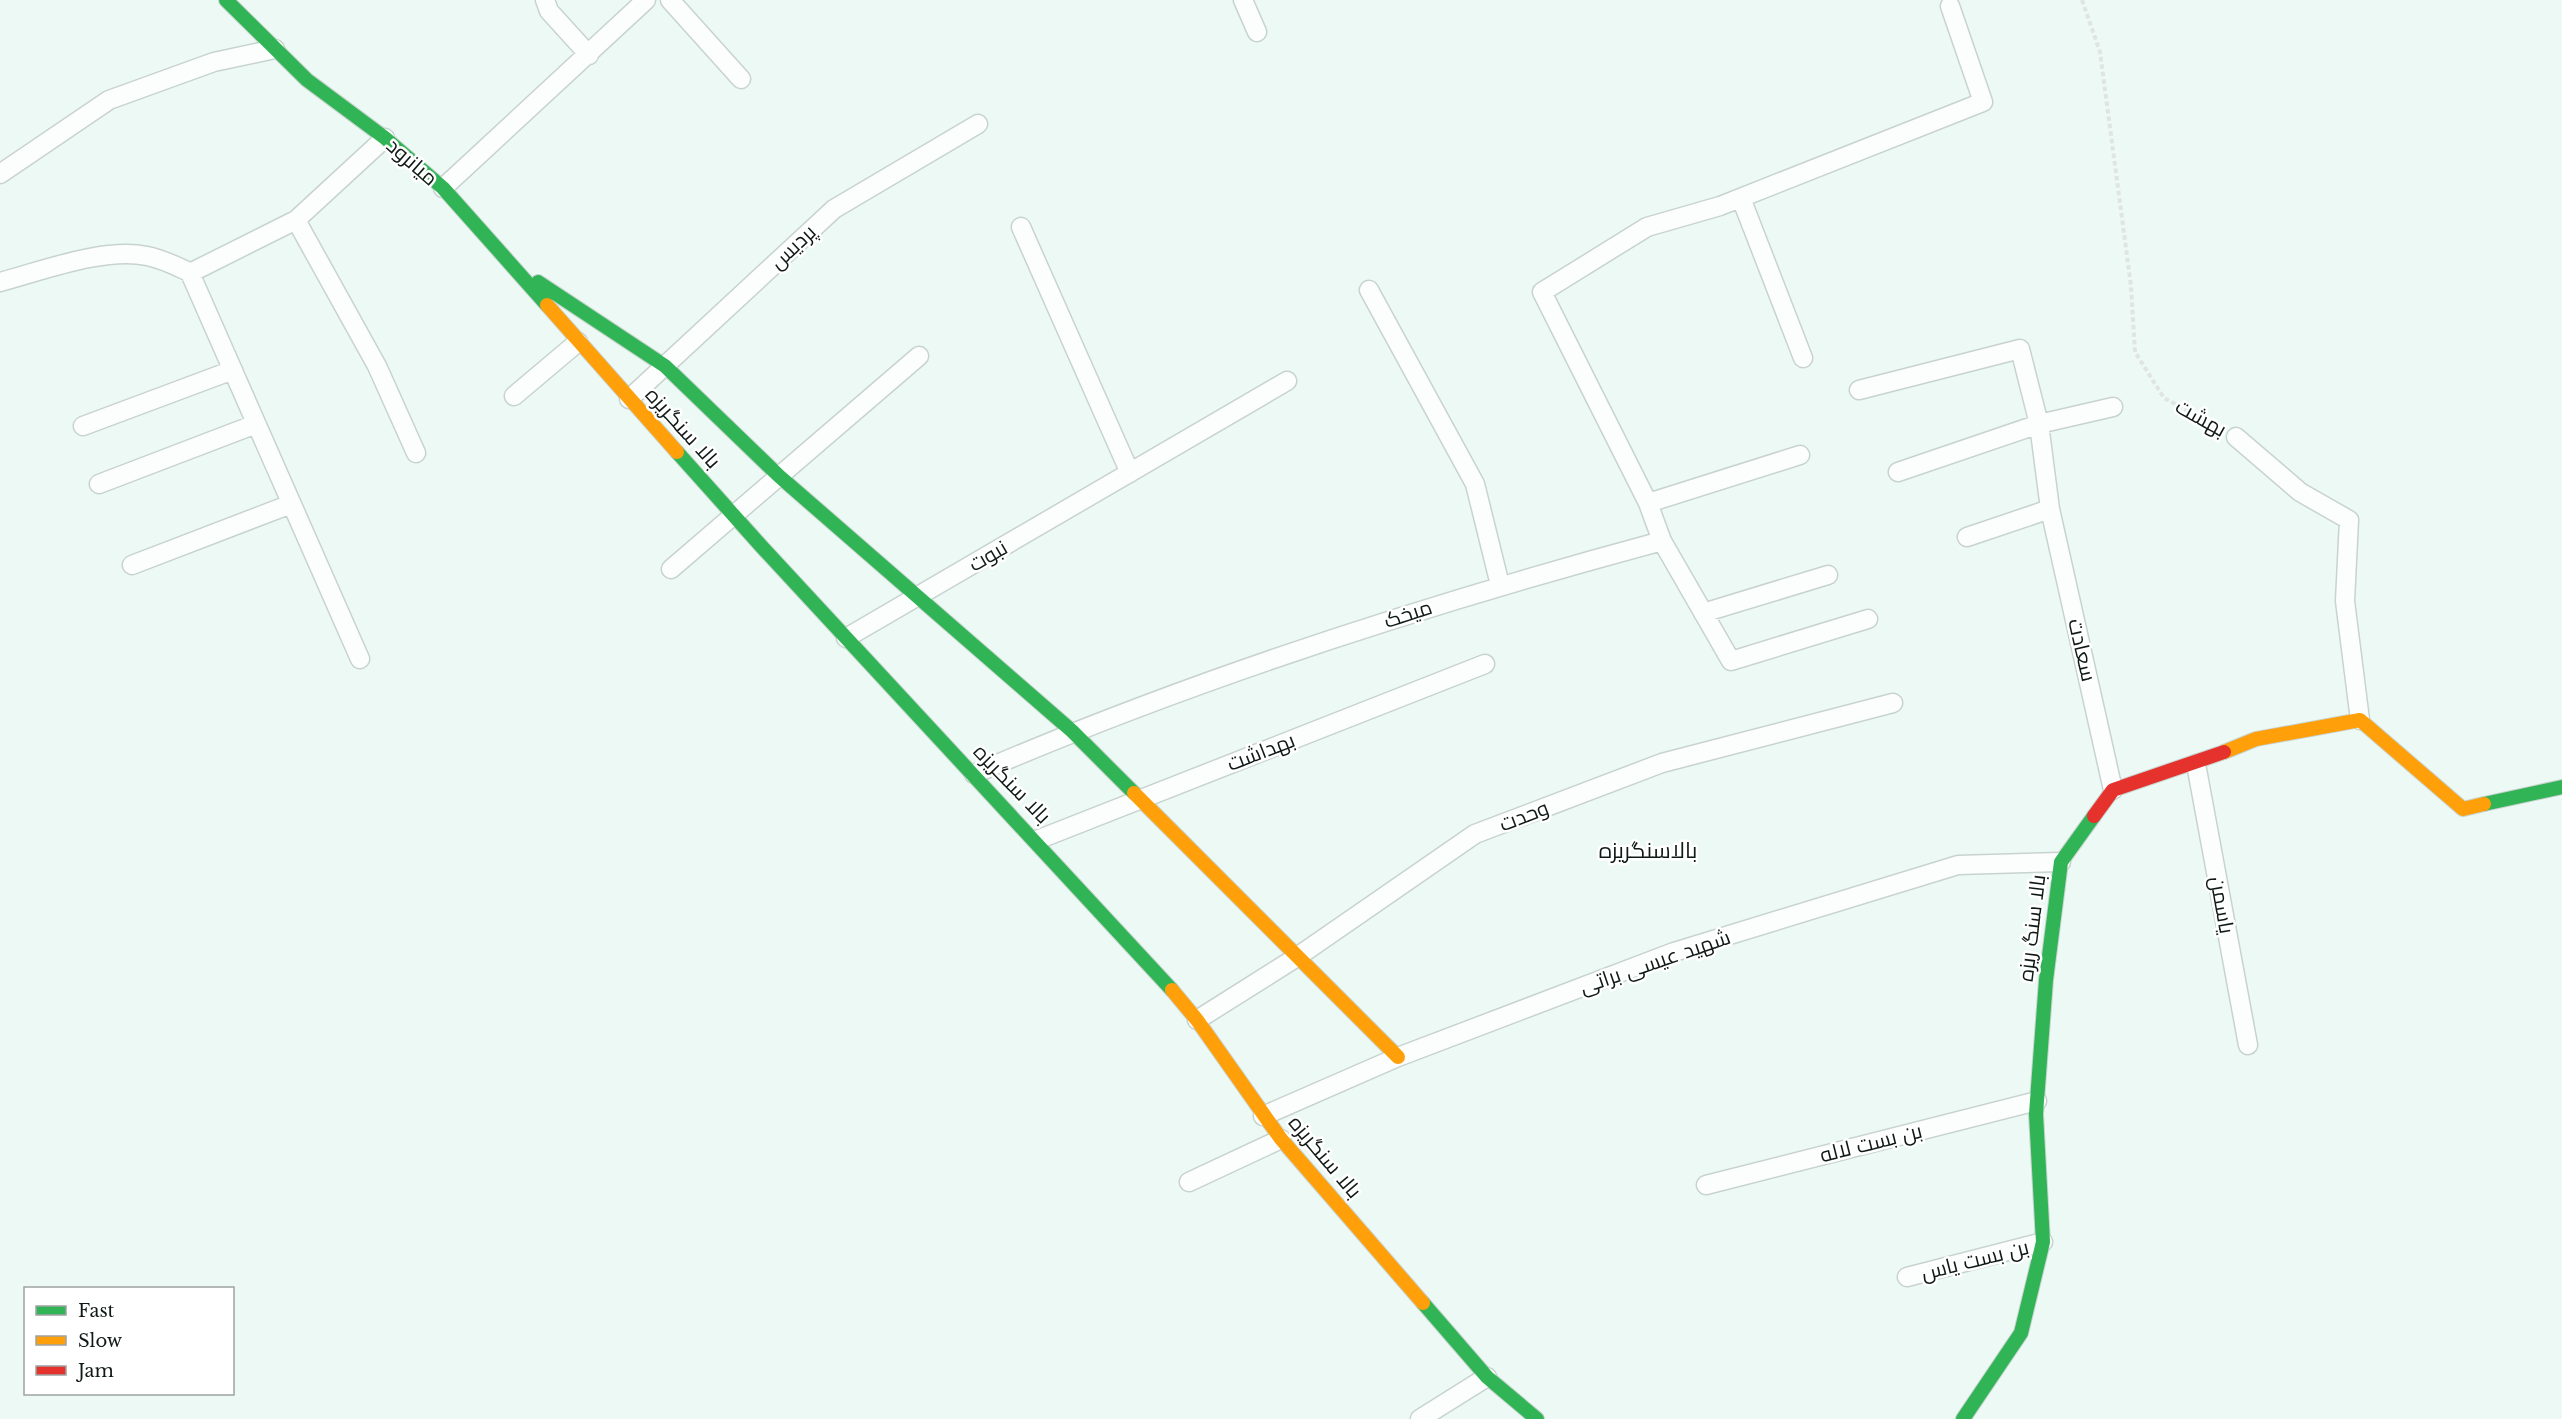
<svg xmlns="http://www.w3.org/2000/svg" width="2562" height="1419" viewBox="0 0 2562 1419" font-family="'Libre Baskerville',Cairo,serif">
<rect width="100%" height="100%" fill="#ecf9f4"/>
<g fill="none" stroke-linecap="round" stroke-linejoin="round">
<g stroke="#c8d3cf" stroke-width="21">
<path id="street" d="M545,0L549,11L589,55
M670,0L741,79
M1243,0L1257,32
M385,138L296,220L377,366L416,453
M0,174L109,100L214,62L275,49
M443,188L646,0
M1741,198L1803,358
M296,220L190,273L360,659
M1021,227L1130,473
M0,282C42,271 104,247 147,256C163,259 176,266 191,273
M1369,290L1475,484L1500,585
M1859,390L2020,349L2039,424L1898,472
M514,396L578,342
M629,399L834,209L978,124
M2113,407L2039,424L2050,509L2113,790
M83,426L233,370
M2236,437L2300,492L2349,520L2345,601L2360,720
M99,484L256,424
M1648,503L1542,292L1647,227L1720,206L1983,102L1950,6
M1967,537L2050,509
M1662,541L1731,661L1868,619
M132,565L291,504
M671,569L919,356
M1703,613L1828,575
M846,638L1287,381
M2196,764L2248,1045
M974,774C1196,678 1428,604 1662,541L1648,503L1800,455
M1037,840L1485,664
M1197,1020L1297,957L1475,834L1662,763L1893,703
M1263,1116L1398,1057L1674,952L1958,865L2061,862
M1189,1182L1281,1139
M1706,1185L2037,1101
M1907,1277L2043,1242
M1420,1419L1487,1377"/>
</g>
<g stroke="#c8d3cf" stroke-width="16">
<path id="fast" d="M226,0L307,80L385,138L443,188L547,305
M538,282L665,366L779,476L1072,731L1134,793
M677,452L762,547L1172,990
M2484,804L2562,787
M1423,1303L1487,1377L1537,1419
M1963,1419L2021,1333L2043,1242L2036,1114L2046,980L2061,862L2094,816"/>
</g>
<g stroke="#c8d3cf" stroke-width="16">
<path id="slow" d="M547,305L677,452
M2224,752L2256,739L2360,720L2463,809L2484,804
M1134,793L1398,1057
M1172,990L1197,1020L1281,1139L1423,1303"/>
</g>
<g stroke="#c8d3cf" stroke-width="16">
<path id="jam" d="M2094,816L2113,790L2224,752"/>
</g>
<path stroke="#e0e4e2" stroke-width="4" stroke-dasharray="4.5 3" stroke-linecap="butt" d="M2082,0L2100,52L2131,286L2135,352L2164,398L2220,428"/>
<use href="#street" stroke="#fcfefd" stroke-width="18"/>
<use href="#fast" stroke="#30b455" stroke-width="14"/>
<use href="#slow" stroke="#ff9f0a" stroke-width="14"/>
<use href="#jam" stroke="#e5322d" stroke-width="14"/>
</g>
<g text-anchor="middle" dominant-baseline="central" stroke-width="5" stroke-linejoin="round" paint-order="stroke">
<g font-size="21" fill="#0f1a16" stroke="#fff">
<text transform="translate(412 162) rotate(41)">میانرود</text>
<text transform="translate(793 247) rotate(-43)">پردیس</text>
<text transform="translate(2201 418) rotate(29)">بهشت</text>
<text transform="translate(683 428) rotate(48)">بالا سنگریزه</text>
<text transform="translate(988 556) rotate(-30)">نبوت</text>
<text transform="translate(1408 614) rotate(-18)">میخک</text>
<text transform="translate(2082 650) rotate(77)">سعادت</text>
<text transform="translate(1261 752) rotate(-21)">بهداشت</text>
<text transform="translate(1012 784) rotate(46)">بالا سنگریزه</text>
<text transform="translate(1524 816) rotate(-21)">وحدت</text>
<text transform="translate(2222 905) rotate(80)">یاسمن</text>
<text transform="translate(2032 928) rotate(-83)">بالا سنگ ریزه</text>
<text transform="translate(1655 962) rotate(-19)">شهید عیسی براتی</text>
<text transform="translate(1871 1143) rotate(-14)">بن بست لاله</text>
<text transform="translate(1325 1157) rotate(50)">بالا سنگریزه</text>
<text transform="translate(1975 1260) rotate(-14)">بن بست یاس</text>
</g>
<g font-size="22" fill="#0f1a16" stroke="#fff">
<text x="1648" y="850">بالاسنگریزه</text>
</g>
</g>
<rect x="24" y="1287" width="210" height="108" fill="#ffffff" stroke="#9fa3a2" stroke-width="1.5"/>
<rect x="36" y="1306" width="30" height="9" fill="#30b455" stroke="#9fa3a2" stroke-width="1.5"/>
<text x="78" y="1317" font-size="18" fill="#0f1a16">Fast</text>
<rect x="36" y="1336" width="30" height="9" fill="#ff9f0a" stroke="#9fa3a2" stroke-width="1.5"/>
<text x="78" y="1347" font-size="18" fill="#0f1a16">Slow</text>
<rect x="36" y="1366" width="30" height="9" fill="#e5322d" stroke="#9fa3a2" stroke-width="1.5"/>
<text x="78" y="1377" font-size="18" fill="#0f1a16">Jam</text>
</svg>
